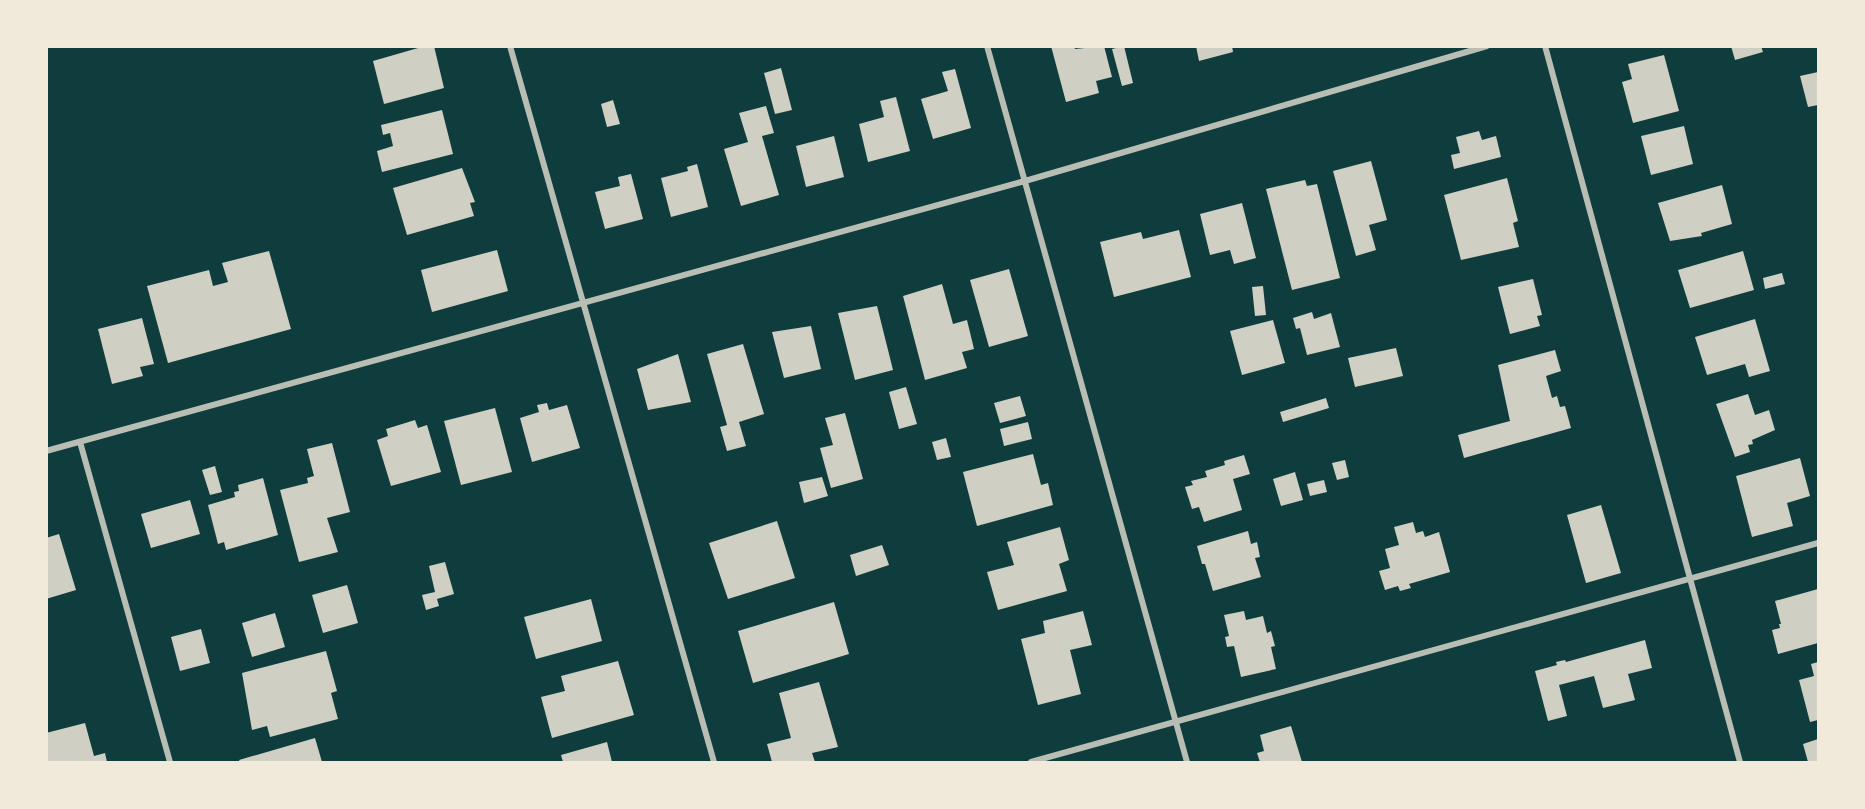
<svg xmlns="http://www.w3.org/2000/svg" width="1865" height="809" viewBox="0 0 1865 809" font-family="Ubuntu,sans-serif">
<rect width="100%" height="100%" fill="#0f3d3e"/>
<path fill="#cfcfc3" d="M425,46H434L444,88L384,104L373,61Z
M1051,46H1074L1075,49L1104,46L1112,77L1096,81L1099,93L1066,102Z
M1124,46L1133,83L1122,86L1112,49Z
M1196,46H1232L1233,52L1199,61Z
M1731,46H1761L1763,52L1735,60Z
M1664,55L1679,111L1633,123L1622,82L1632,79L1628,64Z
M781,68L792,110L775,114L764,73Z
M955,69L971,128L933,139L921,99L948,91L942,72Z
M1818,72V105L1808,107L1800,76Z
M896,97L910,151L868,162L859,124L884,117L880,101Z
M613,100L620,124L607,127L601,104Z
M766,106L774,133L762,136L779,195L741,206L724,149L748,142L739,113Z
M442,110L453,154L382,172L377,151L393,146L390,133L383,135L381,125Z
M1684,126L1693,164L1651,175L1641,136Z
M1479,131L1482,140L1496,136L1501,157L1454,169L1451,155L1460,153L1456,137Z
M834,136L844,177L806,187L796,146Z
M1371,161L1387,220L1369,225L1376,250L1356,256L1333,171Z
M697,164L708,207L671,217L661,178L688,171L687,167Z
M462,168L475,202L470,203L474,216L407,235L393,188Z
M631,174L643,219L605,229L595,192L620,186L618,177Z
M1507,178L1518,221L1513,223L1519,247L1461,260L1444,195Z
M1305,180L1307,186L1317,184L1340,278L1292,290L1266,189Z
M1722,185L1732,224L1701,233L1702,236L1670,241L1658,203Z
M1242,203L1256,258L1234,264L1230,250L1210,255L1200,214Z
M1179,230L1191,277L1114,297L1100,242L1141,232L1143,239Z
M497,250L508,291L432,312L421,270Z
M269,251L291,329L168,363L147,286L209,270L213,286L228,282L222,263Z
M1743,251L1754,290L1690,308L1678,270Z
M1009,269L1028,336L989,347L970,280Z
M1782,273L1785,284L1765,289L1763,278Z
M1533,279L1542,315L1537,316L1540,326L1510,334L1498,287Z
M942,284L953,324L967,320L974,349L962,352L967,368L925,380L903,296Z
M1263,286L1266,315L1255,316L1252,287Z
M877,306L893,370L855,380L838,313Z
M1312,312L1314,319L1331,313L1340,347L1307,355L1300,328L1296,329L1293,318Z
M142,318L154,364L140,367L143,376L112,384L98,329Z
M1755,319L1770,371L1749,377L1745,364L1707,375L1695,337Z
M1273,320L1285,363L1242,375L1230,331Z
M811,326L821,369L784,378L772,332Z
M743,344L764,414L739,422L746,446L727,451L720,427L727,425L707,354Z
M1396,348L1403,376L1355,387L1348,358Z
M1555,350L1561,371L1546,376L1552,398L1557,396L1560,407L1565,406L1571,428L1464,458L1458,435L1510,421L1498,365Z
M678,354L691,402L648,410L637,369Z
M906,387L917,424L899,429L889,392Z
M1748,394L1755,415L1769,410L1775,430L1752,440L1753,444L1748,445L1750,452L1735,457L1716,404Z
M1020,396L1026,416L1000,423L994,403Z
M1326,398L1329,408L1283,422L1280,412Z
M547,403L549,410L567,405L580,448L532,462L520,418L539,412L537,405Z
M495,408L512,472L461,485L444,421Z
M845,413L863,479L831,488L820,448L833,445L825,418Z
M415,420L418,428L427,425L441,472L391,486L377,440L388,436L386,429Z
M1028,422L1032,439L1004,446L1000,429Z
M946,438L951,457L937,460L932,442Z
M332,443L350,512L327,518L338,552L299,562L280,490L308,483L307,478L314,476L307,449Z
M1033,454L1041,485L1048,483L1053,505L977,526L963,472Z
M1244,455L1250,474L1233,479L1242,510L1204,522L1199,507L1192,509L1185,487L1193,485L1191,481L1207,477L1205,471L1225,465L1224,461Z
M1800,458L1810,496L1787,503L1793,526L1752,537L1736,476Z
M1345,460L1349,477L1337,480L1332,463Z
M215,466L222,492L210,495L202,470Z
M1295,472L1303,500L1281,506L1273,479Z
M822,477L828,496L804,503L799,482Z
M263,478L278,535L226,550L224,542L218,544L208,505L235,497L234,492L239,491L238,485Z
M1324,480L1327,492L1310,496L1307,484Z
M190,500L200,534L151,548L141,514Z
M1601,505L1621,573L1586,583L1567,515Z
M777,521L795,578L728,599L709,543Z
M1413,522L1416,533L1423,531L1425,537L1439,532L1450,572L1409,584L1411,588L1400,591L1398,586L1385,590L1379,571L1390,568L1385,549L1399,545L1394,527Z
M1060,527L1069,560L1059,564L1067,591L998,610L987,572L1014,565L1007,542Z
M1248,531L1251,544L1257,542L1260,557L1255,558L1261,577L1213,591L1205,564H1202L1197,546Z
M59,534L76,590L46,599V538Z
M882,545L889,565L856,576L850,555Z
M445,562L454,594L437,599L439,606L426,610L422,595L435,592L429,566Z
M347,585L358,623L323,633L312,595Z
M1818,589V643L1778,654L1772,630L1780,628L1779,624H1781L1775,601Z
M591,599L602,641L536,659L524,617Z
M834,602L849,654L753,683L738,631Z
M1083,611L1092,645L1070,650L1081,694L1038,705L1021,639L1045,633L1043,621Z
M1244,611L1246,620L1263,616L1267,633L1271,631L1275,646L1271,647L1276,669L1241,677L1234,646L1227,647L1225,637L1229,636L1224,615Z
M275,613L285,647L252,657L242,623Z
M201,629L210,663L180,671L171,637Z
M1645,640L1652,668L1628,674L1635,700L1603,708L1594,676L1559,685L1567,716L1548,721L1535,671L1557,665L1556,662L1565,660L1566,662Z
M326,651L337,691L331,693L338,719L270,737L267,726L252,730L242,673Z
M618,661L634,715L552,738L541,697L565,691L561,676Z
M1818,662V720L1810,722L1799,680L1814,676L1811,664Z
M819,682L838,747L812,753L815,762H772L767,744L791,738L779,693Z
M85,723L94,756L105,753L107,762H46V733Z
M1291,726L1302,762H1260L1257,753L1264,751L1260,735Z
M315,738L322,762H240L239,760Z
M1818,739V762H1808L1803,744Z
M607,742L612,762H563L561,755Z"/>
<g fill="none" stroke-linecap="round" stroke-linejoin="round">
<path stroke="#b8beb3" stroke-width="6" d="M510,46L714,762
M987,46L1187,762
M1545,46L1740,762
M80,442L170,762
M46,451L1025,181L1487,46
M1031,762L1818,543"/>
</g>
<rect width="1865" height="809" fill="none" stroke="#f1e9da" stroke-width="96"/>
</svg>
